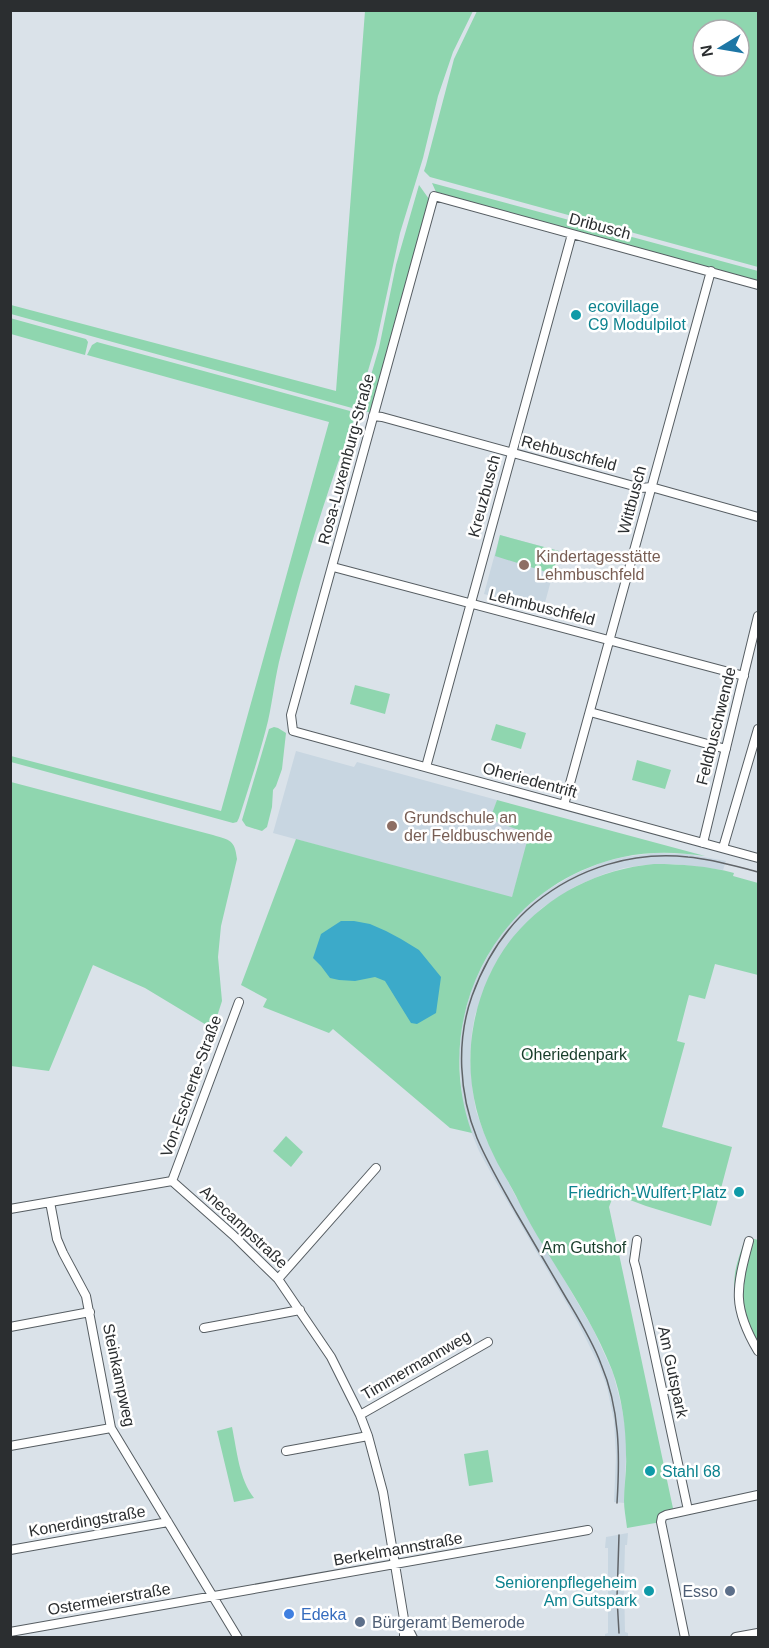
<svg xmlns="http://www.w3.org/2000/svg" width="769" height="1648" viewBox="0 0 769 1648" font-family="Helvetica,sans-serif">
<rect width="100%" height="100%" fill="#dae2e9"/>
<path fill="#c8d6e1" d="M500,535L559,551L543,610L484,594Z
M296,751L354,767L357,762L497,800L491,819L530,833L512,898L273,833Z
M655,853L687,854L726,861L723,870L675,864L644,865L624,868L604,874L576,886L542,908L514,937L499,958L490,974L475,1015L472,1032L470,1058L473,1093L476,1111L487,1141L516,1197L593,1329L613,1373L622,1408L626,1432V1456L624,1503L614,1502L616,1456L614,1421L607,1387L599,1365L578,1323L496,1182L479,1151L468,1124L462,1098L459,1053L463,1018L473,984L490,951L501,934L518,914L546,891L573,875L603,862L624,857Z
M628,1533L627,1545H625L624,1581L625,1632L628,1633V1637H605V1634L608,1633V1548H605L606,1537Z"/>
<path fill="#8fd6af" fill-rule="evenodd" d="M365,11H473L453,52L438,96L423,158L400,233L376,344L359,401L356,406L352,408L11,314V305L336,391Z
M477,11H758V267L430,177L424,171L426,165L454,59ZM703,30H739V66H703Z
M432,183L758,271V281L436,192Z
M419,185L429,199L371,413L362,410V406L379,348L396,265Z
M10,318L86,339L88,342L85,355L11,334Z
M97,342L350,411L353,415L354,419C325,496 301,574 281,654C275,676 273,699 268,721C260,754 249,786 239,818L237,822L233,823L11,762V756L221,811L329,422L87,355L92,345Z
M500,535L559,551L553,574L495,556Z
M355,685L390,694L385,714L350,704Z
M496,724L526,733L521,749L491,740Z
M274,727L278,728L286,733L282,769L276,786L273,790L272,807L267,827L262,831L246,826L242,820L269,729Z
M637,760L671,770L665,789L632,780Z
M11,782L213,835C230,840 235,840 237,859L221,926L218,957L222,1001L213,1029L145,988L93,965L49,1071L11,1066Z
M497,800L705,856C678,852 650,851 623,857C499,884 429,1014 472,1133L450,1128L333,1029L329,1033L263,1007L267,999L241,985L296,839L512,897L529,834L490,819Z
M654,864C681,864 708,866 734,873L733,876L758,883V975L715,964L705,999L689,995L677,1041L685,1043L662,1127L732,1147L711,1226L646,1206L614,1194L609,1207L674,1513L661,1522L627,1528C626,1519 624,1509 624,1501C624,1485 627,1470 626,1455C626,1427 622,1397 612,1370C588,1308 544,1255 516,1196C509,1182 500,1169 494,1156C473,1114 465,1069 474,1023C480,992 493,962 513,937C549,894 599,869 654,864Z
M286,1136L303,1152L291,1167L273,1151Z
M746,1237L758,1240V1357C742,1332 731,1304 735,1273C737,1261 742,1248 746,1237Z
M232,1427C237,1451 239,1479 254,1498L234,1502L217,1431Z
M488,1450L493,1482L469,1486L464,1454Z"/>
<path fill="#3caac9" d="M341,921H354L370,924L386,931L401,939L419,950L441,977L436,1013L417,1024L411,1023L385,981L375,977L355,981L339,980L330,978L321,966L313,958L321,934Z"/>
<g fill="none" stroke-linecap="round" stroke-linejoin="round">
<g stroke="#565d62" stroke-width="10">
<path id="minor" d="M758,285L434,196L291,715L293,731L758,858
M373,416L382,417L641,488L651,487L758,517
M333,567L744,676
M590,712L726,749
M426,767L572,234
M564,805L711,271
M703,843L758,616
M723,848L758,729
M172,1181L239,1002
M50,1202L57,1239L63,1253L86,1296L111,1428L238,1638
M10,1209L172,1181L233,1235L278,1279L331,1357L360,1415L368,1436L383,1492L404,1619V1638
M637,1240L634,1261L636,1268L688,1510
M749,1241C736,1289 732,1307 758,1351
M278,1279L376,1168
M10,1327L90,1312
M204,1328L300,1310
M360,1415L488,1342
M10,1446L111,1428
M286,1451L368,1436
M10,1550L168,1522
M405,1622L413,1638
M10,1632L588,1530
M685,1638L661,1522L662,1517L666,1515L758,1495"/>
</g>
<g stroke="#565d62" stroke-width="12">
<path id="major" d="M736,1638L758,1634"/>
</g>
<use href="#minor" stroke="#fff" stroke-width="8"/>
<use href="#major" stroke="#fff" stroke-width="10"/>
<path stroke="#606468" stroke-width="1.5" d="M617,1503C620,1455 620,1409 601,1364C592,1340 578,1318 565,1296C549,1269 533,1241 517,1214C503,1189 488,1164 477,1138C459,1094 456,1041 472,996C485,960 506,927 535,903C578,868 633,851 688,857C712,859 735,866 758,872
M619,1633L617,1598L619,1535"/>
</g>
<g fill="#0f9aa8" stroke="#fff" stroke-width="2">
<circle cx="576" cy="315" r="6"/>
<circle cx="739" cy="1192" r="6"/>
<circle cx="650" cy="1471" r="6"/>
<circle cx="649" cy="1591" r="6"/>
</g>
<g fill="#8d6e63" stroke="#fff" stroke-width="2">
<circle cx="524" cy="565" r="6"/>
<circle cx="392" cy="826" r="6"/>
</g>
<g fill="#5c6f8a" stroke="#fff" stroke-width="2">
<circle cx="730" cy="1591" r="6"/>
<circle cx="360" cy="1622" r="6"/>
</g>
<circle fill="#3f7fe0" stroke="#fff" stroke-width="2" cx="289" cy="1614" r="6"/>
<g text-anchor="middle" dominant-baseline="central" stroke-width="5" stroke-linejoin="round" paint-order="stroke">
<g font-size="16" fill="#2b2e30" stroke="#fff">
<text transform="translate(600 226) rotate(15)">Dribusch</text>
<text transform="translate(569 453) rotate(15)">Rehbuschfeld</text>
<text transform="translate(346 459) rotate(-75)">Rosa-Luxemburg-Straße</text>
<text transform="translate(484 496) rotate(-75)">Kreuzbusch</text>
<text transform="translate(632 500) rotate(-75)">Wittbusch</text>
<text transform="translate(542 607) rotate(14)">Lehmbuschfeld</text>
<text transform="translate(716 726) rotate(-76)">Feldbuschwende</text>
<text transform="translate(530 780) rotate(15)">Oheriedentrift</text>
<text transform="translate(191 1086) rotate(-70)">Von-Escherte-Straße</text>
<text transform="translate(244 1227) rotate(43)">Anecampstraße</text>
<text transform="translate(416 1365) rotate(-30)">Timmermannweg</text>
<text transform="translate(673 1372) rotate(78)">Am Gutspark</text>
<text transform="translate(119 1375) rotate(78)">Steinkampweg</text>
<text transform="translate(87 1521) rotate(-10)">Konerdingstraße</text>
<text transform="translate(398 1549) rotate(-10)">Berkelmannstraße</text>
<text transform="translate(109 1599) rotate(-10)">Ostermeierstraße</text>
</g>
<g font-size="16" fill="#0d838f" stroke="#fff" text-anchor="start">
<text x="588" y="306">ecovillage<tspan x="588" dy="18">C9 Modulpilot</tspan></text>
<text x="727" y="1192" text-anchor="end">Friedrich-Wulfert-Platz</text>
<text x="662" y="1471">Stahl 68</text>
<text x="637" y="1582" text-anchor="end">Seniorenpflegeheim<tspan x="637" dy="18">Am Gutspark</tspan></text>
</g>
<g font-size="16" fill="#785e54" stroke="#fff" text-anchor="start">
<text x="536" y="556">Kindertagesstätte<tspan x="536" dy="18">Lehmbuschfeld</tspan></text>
<text x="404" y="817">Grundschule an<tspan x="404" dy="18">der Feldbuschwende</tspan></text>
</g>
<g font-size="16" fill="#183d2b" stroke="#fff">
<text x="574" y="1054">Oheriedenpark</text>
<text x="584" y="1247">Am Gutshof</text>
</g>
<g font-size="16" fill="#4e5e75" stroke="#fff" text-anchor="end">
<text x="718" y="1591">Esso</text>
<text x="372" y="1622" text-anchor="start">Bürgeramt Bemerode</text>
</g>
<g font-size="16" fill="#366cbe" stroke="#fff" text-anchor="start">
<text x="301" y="1614">Edeka</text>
</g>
</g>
<rect width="769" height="1648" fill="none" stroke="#2b2e30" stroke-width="24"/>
<g transform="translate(721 48) rotate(259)"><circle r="28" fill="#ffffff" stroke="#aaabac" stroke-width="1.5"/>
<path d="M0-4.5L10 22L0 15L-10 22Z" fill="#1d76a5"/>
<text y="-9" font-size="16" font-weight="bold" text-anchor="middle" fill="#2b2e30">N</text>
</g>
</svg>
